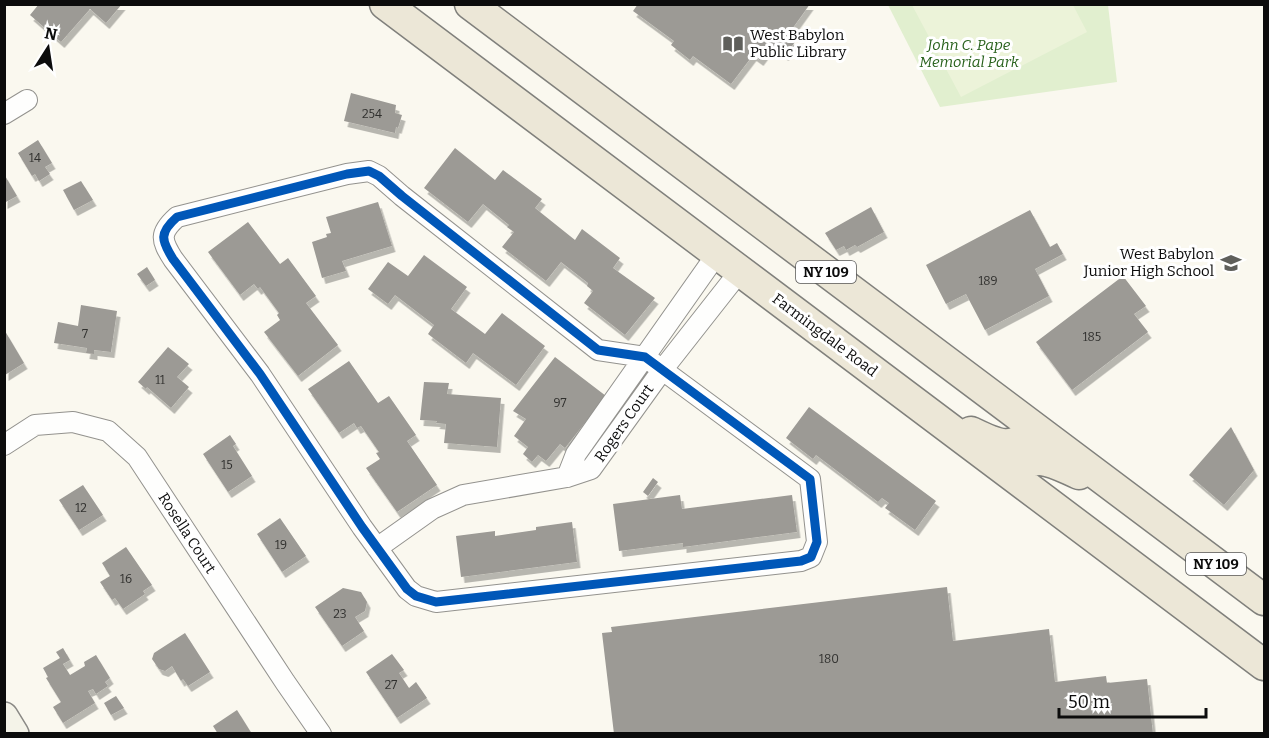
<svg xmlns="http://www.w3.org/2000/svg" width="1269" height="738" viewBox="0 0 1269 738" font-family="Bitter,serif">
<defs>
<filter id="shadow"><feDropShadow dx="3.5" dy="6" stdDeviation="0" flood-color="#0004"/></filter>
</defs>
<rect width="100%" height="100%" fill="#faf8ef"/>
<path fill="#e1efcf" d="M888,5H1108L1117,82L940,107Z"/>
<path fill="#ecf3d9" d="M912,5H1073L1087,32L961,97Z"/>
<path fill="#9c9a95" filter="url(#shadow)" d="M39,4H122L106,23L90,9L61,42L30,15Z
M638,4H810L787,36L795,42L785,55L771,45L760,60L753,55L731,84L693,56L690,60L671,45L674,41L633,11Z
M351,93L396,105L395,113L402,115L398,128L396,127L395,133L344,121Z
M38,140L52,163L45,167L50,174L39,181L35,174L32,176L18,153Z
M455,148L495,180L503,170L542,199L535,208L575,240L582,229L620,258L613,268L655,298L625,335L584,303L593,291L587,286L588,283L561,262L546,281L502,247L514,232L507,227L509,225L483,204L468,222L424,188Z
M4,174L17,196L4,203Z
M81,181L93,200L74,210L63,190Z
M378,202L392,246L342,261L346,271L322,278L312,242L327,237L326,234L331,233L326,217Z
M871,207L884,232L857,247L855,245L846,250L844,246L836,250L825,233Z
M1030,210L1050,247L1057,243L1063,254L1035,269L1049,296L985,330L966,294L946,304L926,265Z
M248,222L280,264L288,258L316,296L306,303L338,345L298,376L264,332L280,320L277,315L279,313L260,287L258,289L254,284L240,295L208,252Z
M424,255L467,287L451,309L485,334L502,313L545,346L516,385L473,353L466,363L428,334L434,325L395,295L388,304L368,289L388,262L408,276Z
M147,267L155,280L146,286L137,274Z
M1123,276L1146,306L1134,314L1148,332L1072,390L1036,342Z
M81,305L117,311L111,352L94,350V354L86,353L87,348L54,343L58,322L78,326Z
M5,331L24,363L5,375Z
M168,347L189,364L177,377L189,387L171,408L147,387L146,389L138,382Z
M555,357L606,396L565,448L560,444L546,461L538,455L532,462L523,454L528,447L514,436L526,419L513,411Z
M349,361L378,403L389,396L416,435L407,441L437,485L397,512L366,468L380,459L376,453L379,452L361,426L357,428L354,423L339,433L308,389Z
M424,382L449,383L447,394L501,398L497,447L444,443L446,424L436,423L437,421L420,420Z
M809,407L936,501L915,530L885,508L889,503L882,498L878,502L816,455L813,459L786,438Z
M1231,427L1254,470L1224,505L1189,475Z
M230,435L236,444L233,446L252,476L228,492L203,454Z
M653,478L658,482L648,496L643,492Z
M83,485L103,515L79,530L59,500Z
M680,495L682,509L792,495L797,532L683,547V543L619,551L613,504Z
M280,518L306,556L282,572L257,534Z
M572,522L577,562L461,577L456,536L495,531V536L536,530V527Z
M126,547L152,585L143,591L145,594L123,609L115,598L112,600L100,582L110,576L102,563Z
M947,587L953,641L1049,629L1055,682L1106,676L1107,683L1147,679L1153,734H614L602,633L612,632L611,627Z
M343,588L361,592L367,602L365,611L355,617L364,631L342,646L315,607Z
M185,633L210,672L188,686L183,679L181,681L172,666L165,671L159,669L152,659L154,653Z
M63,648L70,660L63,664L70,675L85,666L84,662L96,655L110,678L105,682L108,686L96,694L93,689L88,691L95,703L63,723L53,707L61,702L46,678L48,677L43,668L60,658L56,652Z
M392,654L404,670L399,673L409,688L416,682L427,698L397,718L366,672Z
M116,696L124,708L111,715L104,703Z
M237,710L252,734H218L213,726Z"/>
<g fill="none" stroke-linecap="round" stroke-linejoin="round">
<g stroke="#93928e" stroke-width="22">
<path id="street" d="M4,114L27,100
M369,171L379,176L402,196L598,350L645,357L810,479L817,542L811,557L801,561L436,602L416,596L407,589L362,527L260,374L173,259C161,240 159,233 177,217L347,174Z
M4,445L35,425L73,422L108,431L137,457L285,682L321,734
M567,477L576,454L717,254
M377,548L432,509L463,495L567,477L591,469L663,369L740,271"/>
</g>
<g stroke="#8a8985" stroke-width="30">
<path id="secondary" d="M4,716L15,734"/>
</g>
<g stroke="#80807c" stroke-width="33">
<path id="primary" d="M385,4L1264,665
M470,4L1264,600
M971,432C1000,446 1009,451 1037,431
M1009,472C1038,451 1050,461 1079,474"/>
</g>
<use href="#street" stroke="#fefefd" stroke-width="20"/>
<use href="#secondary" stroke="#f4f3e8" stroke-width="27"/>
<use href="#primary" stroke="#ece7d7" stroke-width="30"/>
<g stroke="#fff" stroke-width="13">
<path id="cycleway" d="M369,171L379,176L402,196L598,350L645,357L810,479L817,542L811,557L801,561L436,602L416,596L407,589L362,527L260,374L173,259C161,240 159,233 177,217L347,174Z"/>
</g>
<use href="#cycleway" stroke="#0057b8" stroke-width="9"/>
</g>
<defs>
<g id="library-bare" transform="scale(1.62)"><path d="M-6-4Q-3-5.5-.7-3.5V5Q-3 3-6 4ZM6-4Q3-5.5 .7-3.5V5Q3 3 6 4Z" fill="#5f5f5b" stroke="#fff" stroke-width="2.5" paint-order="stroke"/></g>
<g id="school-bare" transform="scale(1.62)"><path d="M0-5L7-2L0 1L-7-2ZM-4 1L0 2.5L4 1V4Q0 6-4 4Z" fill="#5f5f5b" stroke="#fff" stroke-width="2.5" paint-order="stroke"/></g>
</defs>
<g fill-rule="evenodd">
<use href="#library-bare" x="733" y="44"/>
<use href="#school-bare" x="1231" y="263"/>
</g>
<g text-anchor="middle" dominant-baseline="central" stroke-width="6" stroke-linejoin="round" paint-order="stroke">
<g font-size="12" fill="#30302e">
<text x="372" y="114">254</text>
<text x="35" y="158">14</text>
<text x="988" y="281">189</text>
<text x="85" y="334">7</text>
<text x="1092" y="337">185</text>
<text x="160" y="380">11</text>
<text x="560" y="403">97</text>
<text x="227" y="465">15</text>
<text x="81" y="508">12</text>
<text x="281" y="545">19</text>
<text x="126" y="579">16</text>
<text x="340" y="614">23</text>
<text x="829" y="659">180</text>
<text x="391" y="685">27</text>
</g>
<g fill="#fff" stroke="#555" stroke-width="1.5">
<rect x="796" y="261" width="60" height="22" rx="4.5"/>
<rect x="1186" y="553" width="60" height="22" rx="4.5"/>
</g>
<g font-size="14" font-weight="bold" fill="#0c0c0c">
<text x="826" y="272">NY 109</text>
<text x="1216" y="564">NY 109</text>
</g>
<g font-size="15" fill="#0c0c0c" stroke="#fff" text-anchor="start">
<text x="750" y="35">West Babylon<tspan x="750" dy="17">Public Library</tspan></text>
<text x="1214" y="254" text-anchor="end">West Babylon<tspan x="1214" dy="17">Junior High School</tspan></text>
</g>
<g font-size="15" font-style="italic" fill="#29621d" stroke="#fff">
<text x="969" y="45">John C. Pape<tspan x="969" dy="17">Memorial Park</tspan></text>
</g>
<g font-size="15" fill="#0c0c0c" stroke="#fff">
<text transform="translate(825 335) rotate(37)">Farmingdale Road</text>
<text transform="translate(624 423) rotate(-55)">Rogers Court</text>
<text transform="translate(187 533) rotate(57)">Rosella Court</text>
</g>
</g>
<rect width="1269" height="738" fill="none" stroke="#0c0c0c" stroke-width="12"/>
<g transform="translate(48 48) rotate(12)" stroke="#ffffff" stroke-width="4.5" paint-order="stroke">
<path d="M0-4.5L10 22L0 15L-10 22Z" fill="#0c0c0c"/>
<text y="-9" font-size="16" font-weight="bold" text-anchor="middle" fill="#0c0c0c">N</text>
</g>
<path d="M1059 708v9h147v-9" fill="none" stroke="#0c0c0c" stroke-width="3"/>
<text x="1068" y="708" font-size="18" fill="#0c0c0c" stroke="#ffffff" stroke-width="4.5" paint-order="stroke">50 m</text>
</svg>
